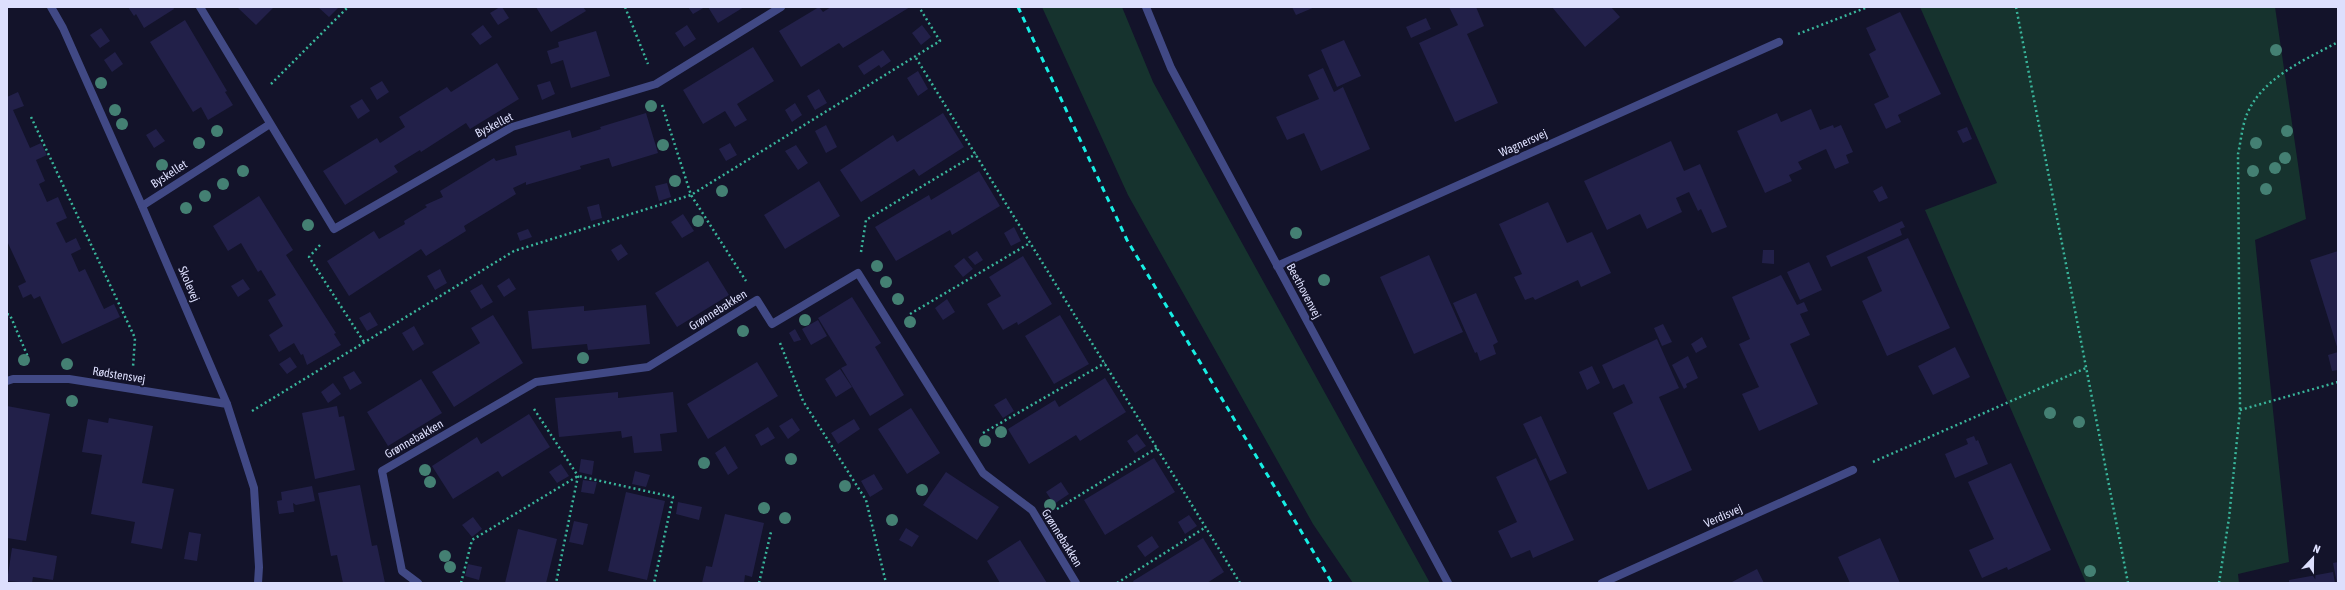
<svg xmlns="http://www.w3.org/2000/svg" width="2345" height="590" viewBox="0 0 2345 590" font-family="'Asap Condensed',sans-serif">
<rect width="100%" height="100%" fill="#13132a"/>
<path fill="#16332e" d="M1042,7H1122L1153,82L1430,583H1353L1313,524L1128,195Z
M1920,7H2275L2306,219L2255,240L2289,562L2238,574L2239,583H2086L1925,210L1997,183Z"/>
<path fill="#222049" d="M128,7H173L174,9L144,28L136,14L134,16Z
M237,7H274L256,25Z
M318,7H337L338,8L329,17Z
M500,7H502L509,18L498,25L490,13Z
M536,7H583L586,11L551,32Z
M688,7H705L693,14Z
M708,7H744L718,23Z
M819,7L823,12L831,7H910L843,48L839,43L801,67L779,31Z
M1292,7H1315L1296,15Z
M1449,7H1476L1484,26L1467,34L1498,103L1455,122L1419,43L1458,25Z
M1552,7H1611L1620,17L1585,47Z
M1900,12L1941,94L1898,115L1901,122L1886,129L1874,104L1889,97L1869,54L1876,50L1866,28Z
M1426,18L1431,29L1411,38L1406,27Z
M185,20L227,91L225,92L233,105L208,120L201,107L193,112L150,42Z
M483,25L492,37L480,45L471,34Z
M687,25L696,39L684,47L675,33Z
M922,25L931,37L921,45L912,33Z
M101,28L110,41L100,48L90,35Z
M596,31L610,76L571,88L563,60L551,64L547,51L559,47L558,42Z
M1344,40L1361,76L1337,87L1321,50Z
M753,47L774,81L737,104L747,120L735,127L725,111L703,124L683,90Z
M883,50L891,61L881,68L879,65L864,75L858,66Z
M115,52L123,64L112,72L104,60Z
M497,63L519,99L470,129L466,123L421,152L420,150L394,166L398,172L345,205L323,171L377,138L380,143L405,127L399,117L447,87L451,92Z
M1323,68L1334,92L1343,87L1370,149L1321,171L1304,133L1287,140L1276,117L1319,99L1308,75Z
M918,71L928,89L918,96L907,78Z
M382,81L389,92L377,100L370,88Z
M550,81L555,94L542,100L537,85Z
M819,89L827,103L815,110L807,96Z
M18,92L24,106L13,110L30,148L41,143L47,155L36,160L45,181L39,184L47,202L58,197L67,218L56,223L66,243L76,238L81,249L71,254L79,272L85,269L104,309L114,304L120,317L62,344L40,296L34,299L31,294L23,298L18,286L26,282L7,241V97Z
M362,99L370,111L358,119L350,106Z
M795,103L802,115L792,122L785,110Z
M1811,109L1820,130L1833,125L1834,128L1841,125L1853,152L1846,155L1849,163L1835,169L1826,149L1798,162L1802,169L1789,175L1792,181L1765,193L1737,131L1777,113L1781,122Z
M646,113L658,153L612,167L609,158L580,166L581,169L526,185V182L513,188L516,194L464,226L466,231L426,256L421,249L349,296L327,261L374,231L379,239L405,224L404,221L427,207L425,205L443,197L440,191L494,158L496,161L517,155L515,146L570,130L572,138L601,129L600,127Z
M943,113L964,147L919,176L914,169L861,202L840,170L893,135L897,142Z
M826,125L837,147L826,153L815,131Z
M1967,127L1972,139L1963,143L1957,131Z
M156,129L165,141L154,148L146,135Z
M1671,141L1684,171L1700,164L1727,227L1712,233L1701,209L1698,211L1689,192L1676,198L1682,212L1647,229L1640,214L1607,230L1584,181Z
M730,143L737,155L726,161L719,149Z
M796,145L808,163L798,170L785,151Z
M979,171L1000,206L952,235L950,230L896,261L875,227L929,195L931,200Z
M819,181L840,216L785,249L764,215Z
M667,183L671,197L659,201L655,186Z
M1882,186L1888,198L1879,202L1873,191Z
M259,196L293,250L286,255L336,333L334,334L341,345L307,365L303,354L301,355L294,343L279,352L269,335L283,326L268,300L276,295L261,270L258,272L241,243L228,251L213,226Z
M1548,202L1567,243L1592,232L1611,273L1581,287L1578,280L1535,300L1533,297L1525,300L1514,277L1522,274L1499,224Z
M599,204L602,218L591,221L587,207Z
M683,214L694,231L682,238L671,222Z
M1902,221L1905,227L1900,229L1902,235L1831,267L1826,256Z
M1014,227L1021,241L1011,246L1004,233Z
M528,229L532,237L520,241L517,233Z
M1908,238L1950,328L1887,356L1862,301L1882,291L1867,257Z
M621,244L628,254L618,261L611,250Z
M1763,250H1774V264L1762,263Z
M977,251L983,260L975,265L968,257Z
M2338,251V350L2310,260Z
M1429,255L1463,332L1414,354L1380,277Z
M1023,256L1052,304L1018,325L1017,322L1003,330L987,304L1001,296L989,277Z
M964,258L973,269L963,277L954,266Z
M708,261L729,295L677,327L655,293Z
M1809,262L1822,290L1800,300L1787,272Z
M440,269L447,283L435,290L427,276Z
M1781,275L1797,305L1804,302L1808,311L1800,314L1810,335L1790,344L1818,404L1759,431L1742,394L1759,387L1739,344L1750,339L1732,297Z
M509,278L516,289L504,297L497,286Z
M243,279L250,289L238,297L231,286Z
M482,284L493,302L481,309L470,291Z
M1476,293L1498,342L1493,345L1496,354L1480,361L1477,352L1475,353L1453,303Z
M852,297L881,343L875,347L904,395L870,416L841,368L847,365L818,318Z
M947,299L955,312L943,320L935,308Z
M646,305L650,344L588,350L587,344L532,349L528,311L584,306V311Z
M370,312L378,325L367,331L359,318Z
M493,315L523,363L454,407L432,372L480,343L471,328Z
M1060,315L1089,364L1054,384L1025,336Z
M818,320L827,336L811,345L802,329Z
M1663,324L1672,342L1662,346L1654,328Z
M414,326L424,344L413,351L402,333Z
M795,329L801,340L794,342L789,333Z
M1702,337L1707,347L1696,353L1691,344Z
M1657,339L1679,388L1659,397L1692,470L1648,490L1613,413L1633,403L1624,384L1613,389L1602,365Z
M1955,347L1970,377L1933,395L1918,366Z
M2338,352V370L2332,371L2328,355Z
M1688,356L1698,378L1686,384L1687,387L1684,389L1672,365Z
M290,357L297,367L287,374L279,364Z
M757,362L778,396L708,439L687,404Z
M1592,366L1600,383L1587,390L1579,372Z
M840,369L852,387L836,397L825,379Z
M354,371L362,383L350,390L343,377Z
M1105,378L1126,412L1080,441L1076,435L1029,464L1008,429L1055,400L1059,407Z
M421,379L442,413L388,446L367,412Z
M333,383L341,394L328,403L321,392Z
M618,392V398L673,392L677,432L660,434L662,451L634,453L632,436L622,438L621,431L559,437L555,398Z
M1006,398L1014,411L1003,418L994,405Z
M7,406L50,414L26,541L7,538Z
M337,406L339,417L344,416L355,470L315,479L302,413Z
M911,408L940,453L907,474L878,429Z
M529,414L550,447L502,477L498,471L453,499L432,466L477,437L481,444Z
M1541,416L1567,473L1550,481L1523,424Z
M109,418L153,426L142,483L174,489L162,549L131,543L135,522L91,514L102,455L82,452L88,419L108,423Z
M792,418L800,430L788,439L779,426Z
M854,419L860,429L838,444L831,433Z
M768,427L775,438L761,446L755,435Z
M1137,434L1146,446L1135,453L1127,441Z
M1974,436L1976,441L1978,440L1988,464L1955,478L1945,454L1968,444L1966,439Z
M725,446L738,468L728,475L715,453Z
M1154,458L1175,492L1105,535L1084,500Z
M1536,458L1574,540L1533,558L1530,550L1511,558L1498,531L1517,522L1496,477Z
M581,459L594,461L592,475L579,472Z
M2011,463L2051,550L2008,570L2007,567L1982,578L1969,550L1994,539L1968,482Z
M561,464L569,476L557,483L549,472Z
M635,471L650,475L646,487L632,484Z
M946,472L999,507L977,540L923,505Z
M874,474L883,489L870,497L861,481Z
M583,480L597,482L594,494L581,492Z
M1061,482L1069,494L1054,504L1046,492Z
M360,485L372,546L377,545L385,583H343L337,555L331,556L318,493Z
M312,486L315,501L296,505L293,503L294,512L279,514L277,501L282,500L281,492Z
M626,492L665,501L647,580L608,571Z
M678,502L702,507L699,520L676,514Z
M725,514L764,523L752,577L745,575L744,583H702L706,566L712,567Z
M1189,515L1197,526L1185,534L1178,522Z
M473,517L482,529L472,537L462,525Z
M574,521L588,524L583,545L569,542Z
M906,528L919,536L912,547L899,540Z
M518,529L557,539L546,583H505Z
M189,532L201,534L197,561L184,559Z
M1152,536L1159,547L1145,557L1137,546Z
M1203,538L1224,572L1207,583H1134L1133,581Z
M1880,538L1900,583H1850L1838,557Z
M1020,540L1047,583H1000L987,561Z
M12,548L57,556L53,580L33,577L32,583L7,581Z
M2338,562V583H2337L2333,563Z
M468,564L482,567L479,580L465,576Z
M1757,569L1764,583H1730Z
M2333,572L2335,583H2289V580Z"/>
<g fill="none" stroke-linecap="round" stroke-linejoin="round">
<path stroke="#39b59b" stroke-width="2.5" stroke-dasharray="2 3" stroke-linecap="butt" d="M625,7L648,64
M2016,7L2128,583
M1798,34L1868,7
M916,58L1240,583
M271,84L348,7
M662,105L691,195L746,281
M31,117L135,338L133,367
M320,245L309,257L364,342
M861,252L866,220L976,154
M7,314L10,315L28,357
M910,314L1030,243
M780,343L803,401L866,500L886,583
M534,409L578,476L556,583
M2240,410L2338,382
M252,411L514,251L691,195L940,41L919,7
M983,433L1105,363
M1873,462L2086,368
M1057,509L1157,448
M461,583L472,540L578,476L673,497L654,583
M759,583L771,532
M1117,583L1206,527
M2219,583L2229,518L2240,410L2238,154C2241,141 2242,126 2247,114C2263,77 2305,60 2338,42"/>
<path stroke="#414985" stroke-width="8" d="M51,7L63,28L142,206L227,404L254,488L259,567L258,583
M200,7L334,229L512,127L656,84L781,7
M1146,7L1171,68L1448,583
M142,206L270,124
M1277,266L1779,42
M7,381L13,379H69L227,404
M418,583L402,571L382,471L536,382L648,367L757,300L772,324L858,273L983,473L1032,510L1076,583
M1602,583L1853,470"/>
<path stroke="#17efe4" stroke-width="3" stroke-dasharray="6 5" stroke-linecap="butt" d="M1018,7L1127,240L1332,583"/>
</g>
<g fill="#448073">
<circle cx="2276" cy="50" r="6"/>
<circle cx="101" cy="83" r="6"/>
<circle cx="651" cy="106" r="6"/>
<circle cx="115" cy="110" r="6"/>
<circle cx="122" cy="124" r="6"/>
<circle cx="217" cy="131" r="6"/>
<circle cx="2287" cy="131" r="6"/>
<circle cx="199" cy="143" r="6"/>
<circle cx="2256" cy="143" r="6"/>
<circle cx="663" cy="145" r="6"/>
<circle cx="2285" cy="158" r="6"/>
<circle cx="162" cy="165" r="6"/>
<circle cx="2275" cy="168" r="6"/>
<circle cx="243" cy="171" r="6"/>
<circle cx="2253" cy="171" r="6"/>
<circle cx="675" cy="181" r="6"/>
<circle cx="223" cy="184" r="6"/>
<circle cx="2266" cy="189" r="6"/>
<circle cx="722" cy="191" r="6"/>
<circle cx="205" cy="196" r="6"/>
<circle cx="186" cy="208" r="6"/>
<circle cx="698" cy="221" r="6"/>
<circle cx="308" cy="225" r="6"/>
<circle cx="1296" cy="233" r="6"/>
<circle cx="877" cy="266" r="6"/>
<circle cx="1324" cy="280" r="6"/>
<circle cx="886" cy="282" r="6"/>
<circle cx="898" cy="299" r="6"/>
<circle cx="805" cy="320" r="6"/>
<circle cx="910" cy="322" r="6"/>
<circle cx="743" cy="331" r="6"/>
<circle cx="583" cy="358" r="6"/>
<circle cx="24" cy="360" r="6"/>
<circle cx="67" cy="364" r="6"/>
<circle cx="72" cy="401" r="6"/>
<circle cx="2050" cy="413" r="6"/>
<circle cx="2079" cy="422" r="6"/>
<circle cx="1001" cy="432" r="6"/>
<circle cx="985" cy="441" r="6"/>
<circle cx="791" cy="459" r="6"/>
<circle cx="704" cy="463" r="6"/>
<circle cx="425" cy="470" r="6"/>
<circle cx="430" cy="482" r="6"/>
<circle cx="845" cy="486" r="6"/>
<circle cx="922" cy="490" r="6"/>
<circle cx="1050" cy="505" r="6"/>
<circle cx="764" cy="508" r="6"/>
<circle cx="785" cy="518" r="6"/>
<circle cx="892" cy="520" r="6"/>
<circle cx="445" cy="556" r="6"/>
<circle cx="450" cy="567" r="6"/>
<circle cx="2090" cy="571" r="6"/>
</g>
<g text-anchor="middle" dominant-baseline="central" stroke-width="4" stroke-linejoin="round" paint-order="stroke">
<g font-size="12" fill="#dddffd" stroke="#13132a">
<text transform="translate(494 125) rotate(-27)">Byskellet</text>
<text transform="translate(1523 143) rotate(-24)">Wagnersvej</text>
<text transform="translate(169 174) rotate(-33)">Byskellet</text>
<text transform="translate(189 284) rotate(67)">Skolevej</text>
<text transform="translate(1304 291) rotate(62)">Beethovenvej</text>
<text transform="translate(718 310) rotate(-32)">Grønnebakken</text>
<text transform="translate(119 375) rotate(9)">Rødstensvej</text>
<text transform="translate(414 439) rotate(-30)">Grønnebakken</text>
<text transform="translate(1723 516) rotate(-24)">Verdisvej</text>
<text transform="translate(1062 538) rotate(58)">Grønnebakken</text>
</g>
</g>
<rect width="2345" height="590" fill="none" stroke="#dddffd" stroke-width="16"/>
<g transform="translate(2313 558) rotate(22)" stroke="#13132a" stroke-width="3" paint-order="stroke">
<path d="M0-3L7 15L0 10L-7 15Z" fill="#dddffd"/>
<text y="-6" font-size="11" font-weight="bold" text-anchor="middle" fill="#dddffd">N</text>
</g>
</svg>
